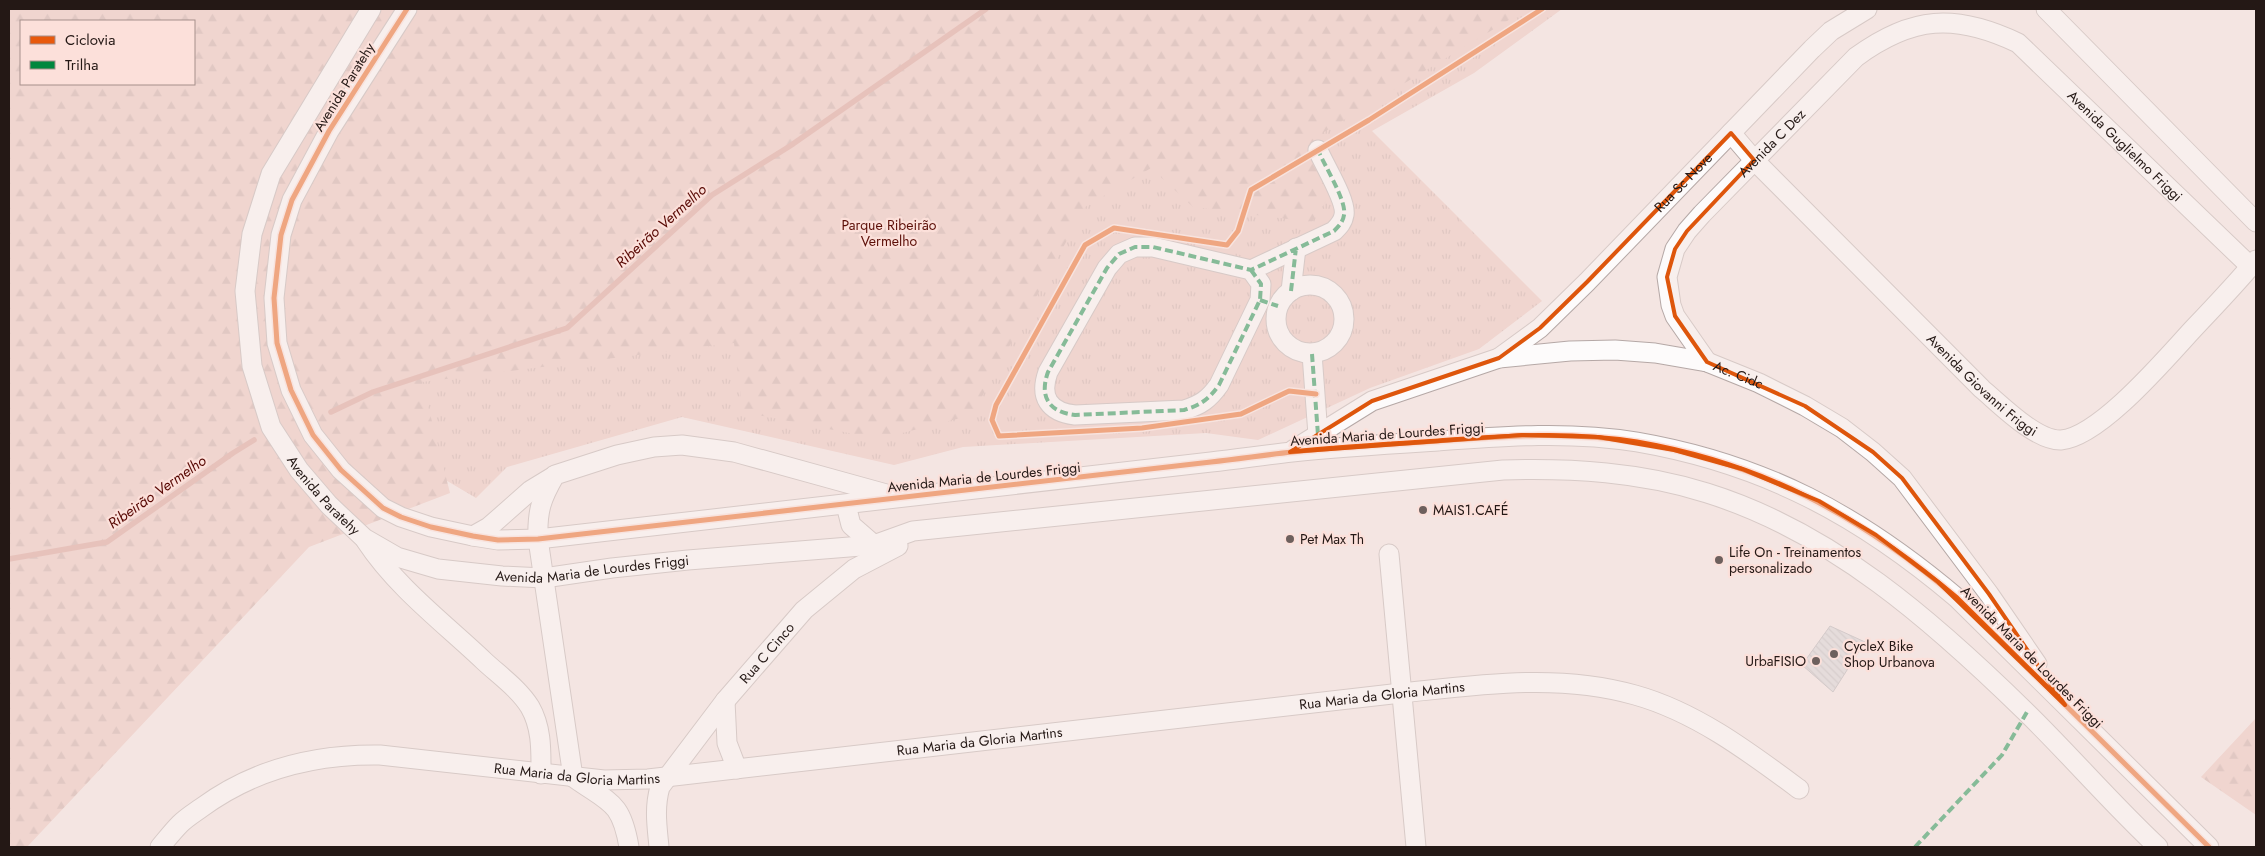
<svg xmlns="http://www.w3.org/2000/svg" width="2265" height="856" viewBox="0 0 2265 856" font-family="Jost,sans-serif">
<defs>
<pattern id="grass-tufts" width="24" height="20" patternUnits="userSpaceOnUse" patternTransform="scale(1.25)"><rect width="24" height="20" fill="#eac0b8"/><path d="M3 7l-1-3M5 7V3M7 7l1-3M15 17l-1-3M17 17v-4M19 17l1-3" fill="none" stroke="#c9a49d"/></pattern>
<pattern id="forest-firs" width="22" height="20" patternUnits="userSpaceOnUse" patternTransform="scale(1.25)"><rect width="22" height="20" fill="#eac0b8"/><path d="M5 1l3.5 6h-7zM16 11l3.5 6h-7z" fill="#c9a49d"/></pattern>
<pattern id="building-back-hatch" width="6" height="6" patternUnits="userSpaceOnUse" patternTransform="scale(1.25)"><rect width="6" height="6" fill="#d3d0d3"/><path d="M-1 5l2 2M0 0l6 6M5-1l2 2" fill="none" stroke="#b5b2b4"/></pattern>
</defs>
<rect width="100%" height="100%" fill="#f4e5e2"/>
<path fill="url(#grass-tufts)" d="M424,9H1562L1474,73L1372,131L1542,301L1479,349L1370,388L1258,440L1206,433L963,447L894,465L682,417L507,467L476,498L324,408Z"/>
<path fill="url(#forest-firs)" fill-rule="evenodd" d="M9,9H1527L1324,132L1307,152L1336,186L1312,222L1193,207L1151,168L1085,207L972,415L879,439L743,412L734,343L422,382L450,493L309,547L27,847H9ZM21,21H194V84H21Z
M2256,718V815L2201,777Z"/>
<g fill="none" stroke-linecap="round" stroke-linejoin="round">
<path stroke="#d7978c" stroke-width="5.5" d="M331,412L373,392L567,328L712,195L790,146L986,9
M9,559L107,542L233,453L254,440"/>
</g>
<path fill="url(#building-back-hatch)" stroke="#aca8ac" d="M1830,626L1865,642L1833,692L1802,665Z"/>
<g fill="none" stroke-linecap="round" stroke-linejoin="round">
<g stroke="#b5a8a6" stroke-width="21">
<g id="minor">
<path id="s1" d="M371,9L271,174L252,234L245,291L252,366L271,427L299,470L329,505L364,538L397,557L438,569L502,576L544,578L612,568L688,560L874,545L913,531L1503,470C1572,468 1641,472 1707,493C1832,532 1933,621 2026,712C2071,756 2112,804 2158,847"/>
<path d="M407,9L329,131L292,200L281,235L274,298L277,343L291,390L313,435L341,470L383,508L401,517L431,527L473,536L498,540L538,539C763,515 987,487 1211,462C1238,459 1265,455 1292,452C1340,447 1390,444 1438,441C1505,436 1570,431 1637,442C1764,464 1859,515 1957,598L2209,847"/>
<path d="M2046,9L2256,222"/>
<path id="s2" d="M1731,133L1754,160L1982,389C2000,404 2036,441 2061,440C2100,437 2167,357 2194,328C2215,306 2236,284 2256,260"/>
<path d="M1251,270L1261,284L1260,300L1219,385C1209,399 1201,405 1184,410L1075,415C1049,412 1039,397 1048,372L1107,268L1119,254L1135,247H1153L1251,270L1334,231C1339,226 1343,222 1344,215C1347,201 1324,165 1318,150"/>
<circle cx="1310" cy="319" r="34"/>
<path d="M1291,291L1296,248"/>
<path d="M1312,354L1318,435"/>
<path id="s3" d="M1499,358L1540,328L1587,282L1812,49L1831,31L1867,9"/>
<path id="s4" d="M1707,362L1675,316L1671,305L1667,277L1675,249L1687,231L1702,214L1856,57C1912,16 1955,13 2018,43L2251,267"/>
<path id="s5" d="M1293,450L1372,401L1499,358L1570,351L1615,350L1655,353L1707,362L1759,383L1805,406L1842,428L1873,452L1902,478L1989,594L2037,664"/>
<path d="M846,505L851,525L874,545"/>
<path d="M473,536L489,527L531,490L554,476"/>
<path d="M366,541C397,588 444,623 484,661C499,675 519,689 530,707C542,728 541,751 541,774"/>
<path d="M1389,554L1416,847"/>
<path d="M725,701L727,743L737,769"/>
<path id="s6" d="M160,847C166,840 173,831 180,824C186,818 194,813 201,808C254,769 316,754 380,755L604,780L648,779L1401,693C1479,685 1558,673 1635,695C1696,712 1749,752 1799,789"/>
<path d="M629,847C621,800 609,803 573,777L538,539C537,511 541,499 555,475L617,455L654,447L682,445L734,452L890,495"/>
<path id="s7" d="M659,847C657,826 654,808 660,787L725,701L804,610L854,569L898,546"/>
</g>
</g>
<use href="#minor" stroke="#fdfbfb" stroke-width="19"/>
<path stroke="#00873e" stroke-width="4" stroke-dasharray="8 4" stroke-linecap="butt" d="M1251,270L1261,284L1260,300L1219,385C1209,399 1201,405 1184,410L1075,415C1049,412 1039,397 1048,372L1107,268L1119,254L1135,247H1153L1251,270L1334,231C1339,226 1343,222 1344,215C1347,201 1324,165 1318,150
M1291,291L1296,248
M1260,300L1278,306
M1312,354L1318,435
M1915,847L2002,755L2027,712"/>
<g stroke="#fce0da" stroke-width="8">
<path id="cycleway" d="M407,9L329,131L292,200L281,235L274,298L277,343L291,390L313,435L341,470L383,508L401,517L431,527L473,536L498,540L538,539C763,515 987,487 1211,462C1238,459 1265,455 1292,452C1340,447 1390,444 1438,441C1505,436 1570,431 1637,442C1764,464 1859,515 1957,598L2209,847
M1316,394L1289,391L1241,414L1142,428L999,436L992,420L996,405L1085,245L1114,228L1227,245L1238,231L1251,190L1369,120L1542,9"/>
</g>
<use href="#cycleway" stroke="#e8590c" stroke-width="5"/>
</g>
<path d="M0 0H2265V856H0ZM1731,133L1754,160L1687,231L1675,249L1667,277L1675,316L1707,362L1805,406L1873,452L1902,478L1989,594L2065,705L1938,582L1876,535L1819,501L1742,469L1674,450L1598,437L1522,435L1290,452L1372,401L1499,358L1540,328L1587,282Z" fill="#f4e5e2" fill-opacity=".55" fill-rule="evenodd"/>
<path fill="none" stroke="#de560c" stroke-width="4" stroke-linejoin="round" d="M1731,133L1754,160L1687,231L1675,249L1667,277L1675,316L1707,362L1805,406L1873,452L1902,478L1989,594L2065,705L1938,582L1876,535L1819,501L1742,469L1674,450L1598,437L1522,435L1290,452L1372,401L1499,358L1540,328L1587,282Z"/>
<g fill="#6d605d" stroke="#fce0da" stroke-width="2">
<circle cx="1423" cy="510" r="5"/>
<circle cx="1290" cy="539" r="5"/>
<circle cx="1719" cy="560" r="5"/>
<circle cx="1834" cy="654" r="5"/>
<circle cx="1816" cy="661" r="5"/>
</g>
<g text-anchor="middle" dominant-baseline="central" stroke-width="4.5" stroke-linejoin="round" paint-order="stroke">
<g font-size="14" fill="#241815" stroke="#fce0da">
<text transform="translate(344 87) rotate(-58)">Avenida Paratehy</text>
<text stroke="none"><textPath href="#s4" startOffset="269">Avenida C Dez</textPath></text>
<text stroke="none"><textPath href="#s4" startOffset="711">Avenida Guglielmo Friggi</textPath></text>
<text stroke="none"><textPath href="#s3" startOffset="255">Rua Sc Nove</textPath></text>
<text stroke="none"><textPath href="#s5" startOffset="470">Ac. Cidc</textPath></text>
<text stroke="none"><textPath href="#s2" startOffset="356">Avenida Giovanni Friggi</textPath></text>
<text transform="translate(1387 434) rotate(-4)">Avenida Maria de Lourdes Friggi</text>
<text transform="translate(984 477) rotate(-6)">Avenida Maria de Lourdes Friggi</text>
<text stroke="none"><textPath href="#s1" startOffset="539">Avenida Paratehy</textPath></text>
<text stroke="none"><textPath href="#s1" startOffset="834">Avenida Maria de Lourdes Friggi</textPath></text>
<text stroke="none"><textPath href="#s7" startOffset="232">Rua C Cinco</textPath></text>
<text transform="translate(2032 657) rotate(45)">Avenida Maria de Lourdes Friggi</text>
<text stroke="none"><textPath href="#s6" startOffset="1255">Rua Maria da Gloria Martins</textPath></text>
<text stroke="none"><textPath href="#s6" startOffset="850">Rua Maria da Gloria Martins</textPath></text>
<text stroke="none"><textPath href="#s6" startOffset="445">Rua Maria da Gloria Martins</textPath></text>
</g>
<g font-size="14" fill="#5c0e07" stroke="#fce0da">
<text x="889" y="225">Parque Ribeirão<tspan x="889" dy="16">Vermelho</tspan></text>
</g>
<g font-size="14" fill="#241815" stroke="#fce0da" text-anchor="start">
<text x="1433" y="510">MAIS1.CAFÉ</text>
<text x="1300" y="539">Pet Max Th</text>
<text x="1729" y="552">Life On - Treinamentos<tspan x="1729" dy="16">personalizado</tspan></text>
<text x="1844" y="646">CycleX Bike<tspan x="1844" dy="16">Shop Urbanova</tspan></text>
<text x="1806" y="661" text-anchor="end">UrbaFISIO</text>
</g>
<g font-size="15" font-style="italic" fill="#580803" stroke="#fce0da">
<text transform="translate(661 226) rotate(-42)">Ribeirão Vermelho</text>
<text transform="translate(157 492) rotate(-35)">Ribeirão Vermelho</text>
</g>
</g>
<rect width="2265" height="856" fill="none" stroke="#241815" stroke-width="20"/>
<rect x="20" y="20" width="175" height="65" fill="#fce0da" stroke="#a6908b"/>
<rect x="30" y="36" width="25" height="8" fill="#e8590c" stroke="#a6908b"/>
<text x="65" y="45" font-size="15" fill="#241815">Ciclovia</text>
<rect x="30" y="61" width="25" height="8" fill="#00873e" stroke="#a6908b"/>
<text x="65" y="70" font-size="15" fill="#241815">Trilha</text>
</svg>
